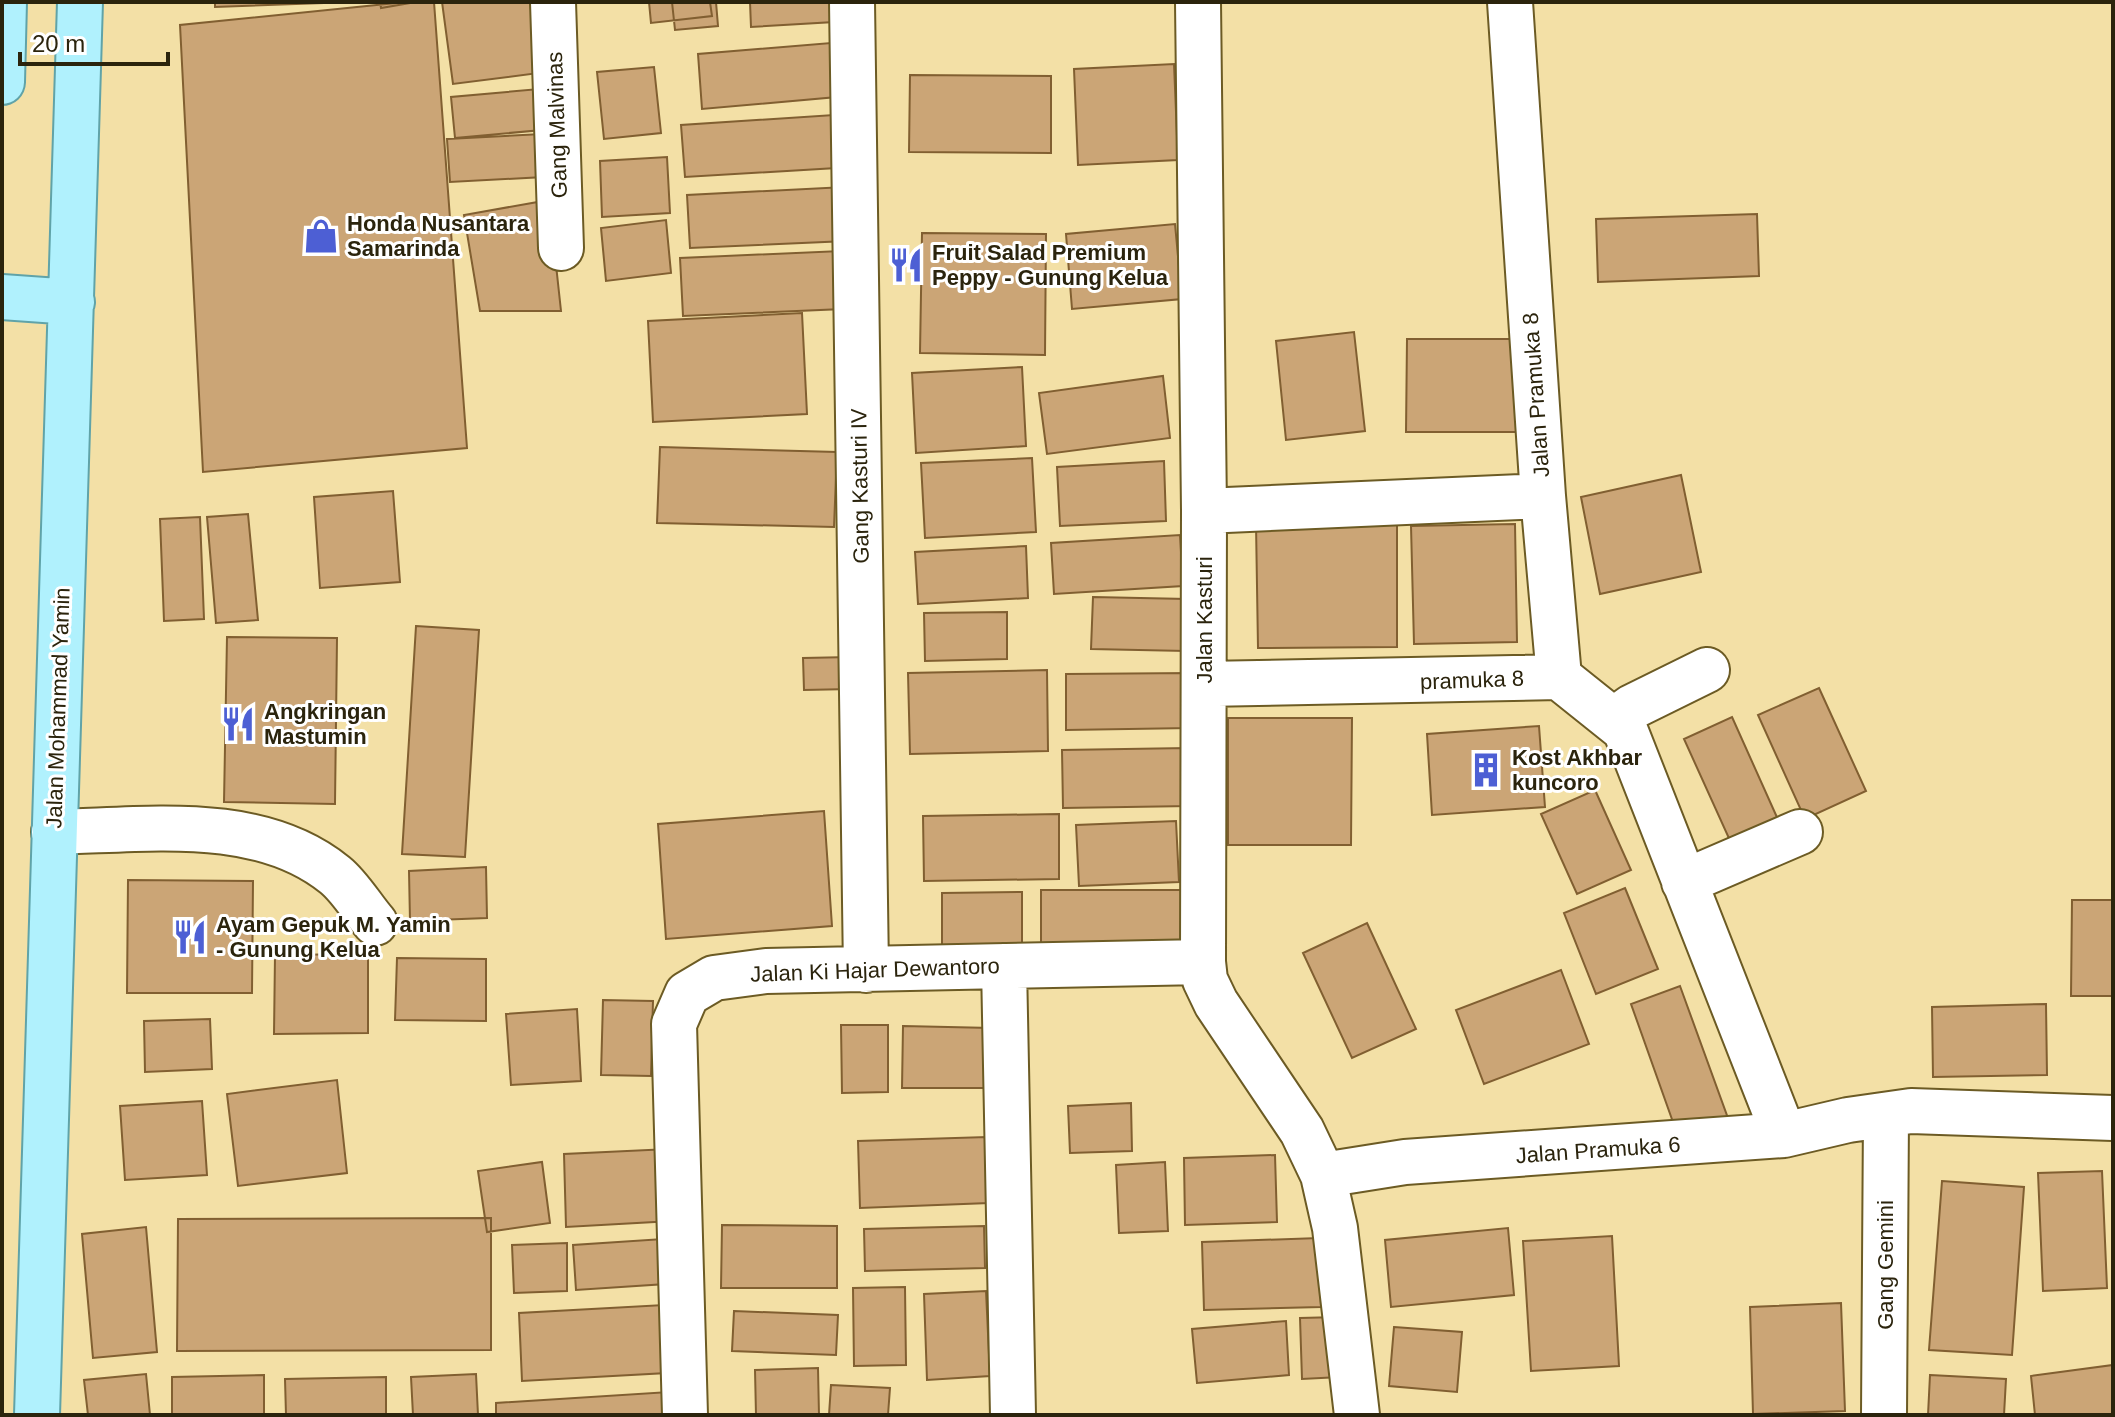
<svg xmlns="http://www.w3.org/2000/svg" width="2115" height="1417" viewBox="0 0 2115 1417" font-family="Arial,sans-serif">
<rect width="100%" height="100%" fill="#f3e0a6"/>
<path fill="#cba576" stroke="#815f31" stroke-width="2" d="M215,2H323V3L215,7Z
M380,2H416L381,8Z
M406,2H434L467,448L203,472L180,25Z
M442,2H530L539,73L453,84Z
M649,2H710L712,16L651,23Z
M672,2H716L718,26L675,30Z
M750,2H832L834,22L751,27Z
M843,42L848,96L702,109L698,54Z
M1174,64L1178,160L1078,165L1074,69Z
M654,67L661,133L604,139L597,72Z
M910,75L1051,76V153L909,152Z
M539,89L542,130L455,138L451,97Z
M849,114L853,167L685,177L681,125Z
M542,134L544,177L450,182L447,139Z
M667,157L670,213L602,217L600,161Z
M845,187L847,241L690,248L687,195Z
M549,200L561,311H480L464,215Z
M1757,214L1759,276L1598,282L1596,219Z
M666,220L671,273L606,281L601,228Z
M1175,224L1182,299L1072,309L1066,234Z
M922,233L1046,234L1045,355L920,353Z
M841,251L843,309L683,316L680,258Z
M802,313L807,414L653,422L648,321Z
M1354,332L1365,431L1286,440L1276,341Z
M1407,339H1523V432H1406Z
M1022,367L1026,446L916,453L912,373Z
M1163,376L1170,438L1047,454L1039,393Z
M660,447L837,452L834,527L657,523Z
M1032,458L1036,532L925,538L921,463Z
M1164,461L1166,521L1060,526L1057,467Z
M1681,475L1701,572L1600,594L1581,497Z
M393,491L400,582L320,588L314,497Z
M248,514L258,620L216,623L207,517Z
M200,517L204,619L164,621L160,519Z
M1397,522V647L1258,648L1256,524Z
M1515,524L1517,642L1414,644L1411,526Z
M1180,535L1183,586L1054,594L1051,543Z
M1026,546L1028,598L918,604L915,552Z
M1093,597L1187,599L1186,651L1091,649Z
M1007,612V659L925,661L924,613Z
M416,626L479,630L465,857L402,854Z
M227,637L337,638L335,804L224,802Z
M851,657V689L804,690L803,658Z
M1047,670L1048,751L910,754L908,673Z
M1191,673V728L1066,730V674Z
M1819,688L1866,791L1805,819L1758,715Z
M1732,717L1780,824L1732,845L1684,739Z
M1228,718H1352L1351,845H1228Z
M1539,726L1545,807L1432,815L1427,734Z
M1188,748L1190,806L1063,808L1062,750Z
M1595,790L1631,870L1577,894L1541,814Z
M824,811L832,926L666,939L658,824Z
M1059,814V879L924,881L923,816Z
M1176,821L1179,882L1079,886L1076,825Z
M486,867L487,918L410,921L409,871Z
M128,880L253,881L252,993H127Z
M1625,888L1658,969L1596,994L1564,913Z
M1041,890H1183L1182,946L1041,945Z
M1022,892V949H942V893Z
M2072,900H2113V996H2071Z
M1367,923L1416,1029L1352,1058L1303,953Z
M368,954V1033L274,1034L275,955Z
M397,958L486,959V1021L395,1020Z
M1561,970L1589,1044L1484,1084L1456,1010Z
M1680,986L1729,1121L1679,1139L1631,1004Z
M603,1000L653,1001L651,1076L601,1075Z
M2046,1004L2047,1075L1933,1077L1932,1007Z
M577,1009L581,1081L511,1085L506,1014Z
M210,1019L212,1069L145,1072L144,1021Z
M841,1025H888V1092L842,1093Z
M903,1026L992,1028L991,1088H902Z
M337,1080L347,1173L238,1186L227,1094Z
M202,1101L207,1175L125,1180L120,1106Z
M1131,1103L1132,1151L1070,1153L1068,1106Z
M987,1137L989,1203L860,1208L858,1141Z
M669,1149L672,1221L566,1227L564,1154Z
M1275,1155L1277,1222L1185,1225L1184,1158Z
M542,1162L550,1223L487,1232L478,1171Z
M1165,1162L1168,1231L1119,1233L1116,1165Z
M2102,1171L2107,1288L2043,1291L2038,1173Z
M1942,1181L2024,1187L2012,1355L1929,1350Z
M491,1218V1350L177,1351L178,1219Z
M722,1225L837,1226V1288H721Z
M984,1226L985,1268L865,1271L864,1229Z
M146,1227L157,1352L93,1358L82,1234Z
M1508,1228L1514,1295L1391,1307L1385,1240Z
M1612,1236L1619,1366L1531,1371L1523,1241Z
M1319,1238L1321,1307L1204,1310L1202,1242Z
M663,1239L666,1284L576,1290L573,1245Z
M567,1243V1291L514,1293L512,1245Z
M905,1287L906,1365L854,1366L853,1288Z
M986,1291L990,1376L927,1380L924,1294Z
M1841,1303L1845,1411L1753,1414L1750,1307Z
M664,1305L667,1373L522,1381L519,1313Z
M734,1311L838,1315L836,1355L732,1351Z
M1338,1317L1340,1377L1302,1379L1300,1318Z
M1286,1321L1289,1375L1197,1383L1192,1329Z
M1394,1327L1462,1332L1457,1392L1389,1386Z
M2113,1365V1415H2035L2031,1376Z
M818,1368L819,1415H756L755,1370Z
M146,1374L150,1415H88L84,1380Z
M476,1374L478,1415H413L411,1377Z
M264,1375V1415H172V1377Z
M1930,1375L2006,1379L2004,1415H1928Z
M386,1377V1415H286L285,1379Z
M831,1385L890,1388L888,1415H829Z
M669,1392L670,1415H496V1403Z"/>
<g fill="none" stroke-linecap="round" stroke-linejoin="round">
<g stroke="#6c5b24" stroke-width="48">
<path id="minor" d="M553,2L561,248
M852,2L866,970
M1198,2L1204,511L1203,962L1205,980L1216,1003L1302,1131L1323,1175
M1204,511L1543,496
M1707,670L1632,707L1625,712L1622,722L1784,1135
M1559,677L1624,729
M1204,684L1559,677L1543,496L1510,2
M54,832C146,830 259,813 335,875C350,887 362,908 375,923
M1684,882L1800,832
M1004,966L1013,1415
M685,1415L674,1024L687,994L714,978L766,971L1203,962
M1357,1415L1335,1228L1323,1175L1405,1162L1784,1135L1848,1120L1911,1111L2113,1118
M1884,1415L1886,1115"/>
</g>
<g stroke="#60a3a8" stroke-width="48">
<path id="major" d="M2,82L4,2
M2,297L72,302
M37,1415L80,2"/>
</g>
<use href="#minor" stroke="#fff" stroke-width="44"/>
<use href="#major" stroke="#b0f1fd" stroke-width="44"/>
</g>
<defs>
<g id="shop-bare" transform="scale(2.76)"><path d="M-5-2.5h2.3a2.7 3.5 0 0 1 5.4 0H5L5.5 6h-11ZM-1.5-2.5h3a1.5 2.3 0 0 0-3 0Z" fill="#4d5fd4" stroke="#fff" stroke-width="2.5" paint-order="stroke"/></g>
<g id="restaurant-bare" transform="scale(2.76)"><path d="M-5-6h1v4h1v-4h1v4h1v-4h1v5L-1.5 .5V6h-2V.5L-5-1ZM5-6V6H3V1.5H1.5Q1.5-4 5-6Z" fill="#4d5fd4" stroke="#fff" stroke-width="2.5" paint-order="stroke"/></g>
<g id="building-bare" transform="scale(2.76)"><path d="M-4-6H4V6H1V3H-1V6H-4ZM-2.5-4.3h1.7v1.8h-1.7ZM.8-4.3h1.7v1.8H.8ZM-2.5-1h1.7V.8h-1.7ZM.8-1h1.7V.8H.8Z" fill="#4d5fd4" stroke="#fff" stroke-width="2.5" paint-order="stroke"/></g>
</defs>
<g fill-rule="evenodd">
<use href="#shop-bare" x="321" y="236"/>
<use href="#restaurant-bare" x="906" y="265"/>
<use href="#restaurant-bare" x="238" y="724"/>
<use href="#building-bare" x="1486" y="770"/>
<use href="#restaurant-bare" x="190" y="937"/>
</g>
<g text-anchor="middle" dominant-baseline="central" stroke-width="6" stroke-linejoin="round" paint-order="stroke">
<g font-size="22" fill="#2b240d" stroke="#fff">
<text transform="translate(557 125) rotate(-92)">Gang Malvinas</text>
<text transform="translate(1536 395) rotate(-94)">Jalan Pramuka 8</text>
<text transform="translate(860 486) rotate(-91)">Gang Kasturi IV</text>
<text transform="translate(1204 620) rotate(-90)">Jalan Kasturi</text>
<text transform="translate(1472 680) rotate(-2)">pramuka 8</text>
<text transform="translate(58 708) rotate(-88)">Jalan Mohammad Yamin</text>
<text transform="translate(875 970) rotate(-2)">Jalan Ki Hajar Dewantoro</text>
<text transform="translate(1598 1150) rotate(-4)">Jalan Pramuka 6</text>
<text transform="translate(1885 1265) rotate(-90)">Gang Gemini</text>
</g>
<g font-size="22" font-weight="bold" fill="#2b240d" stroke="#fff" text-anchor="start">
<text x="347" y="223">Honda Nusantara<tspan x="347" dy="25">Samarinda</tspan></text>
<text x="932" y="252">Fruit Salad Premium<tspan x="932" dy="25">Peppy - Gunung Kelua</tspan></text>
<text x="264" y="711">Angkringan<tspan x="264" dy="25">Mastumin</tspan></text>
<text x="1512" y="757">Kost Akhbar<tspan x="1512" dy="25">kuncoro</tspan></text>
<text x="216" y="924">Ayam Gepuk M. Yamin<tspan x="216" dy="25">- Gunung Kelua</tspan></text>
</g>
</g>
<rect width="2115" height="1417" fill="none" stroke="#2b240d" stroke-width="8"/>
<path d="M20 52v12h148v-12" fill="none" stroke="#2b240d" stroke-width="4"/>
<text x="32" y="52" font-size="24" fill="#2b240d" stroke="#ffffff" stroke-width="6" paint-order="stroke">20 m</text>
</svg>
